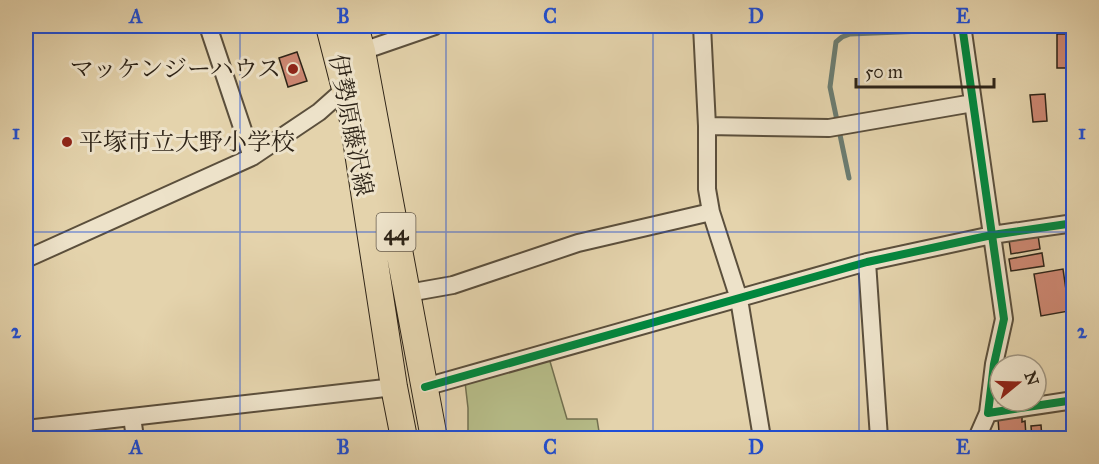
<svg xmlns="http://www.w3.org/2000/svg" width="1099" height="464" viewBox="0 0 1099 464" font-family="'IM FELL Great Primer','Noto Serif JP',serif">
<rect width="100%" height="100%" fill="#e4d3ac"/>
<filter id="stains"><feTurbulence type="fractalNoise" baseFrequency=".00333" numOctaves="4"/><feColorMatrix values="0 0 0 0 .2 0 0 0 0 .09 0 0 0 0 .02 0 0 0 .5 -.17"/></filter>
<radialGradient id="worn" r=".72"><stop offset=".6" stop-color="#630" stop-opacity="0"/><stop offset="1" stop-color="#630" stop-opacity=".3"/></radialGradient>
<path fill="#b6bc88" stroke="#727050" stroke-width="1.5" d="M549,358L567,419H597L600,438H468V408L465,382Z"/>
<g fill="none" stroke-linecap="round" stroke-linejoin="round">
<path stroke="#6b7c71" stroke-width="5" d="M849,178L830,87L836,42L842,37L850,34L948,30L954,26"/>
</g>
<path fill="#cd8772" stroke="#2d2317" stroke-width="1.5" d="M1057,34H1074V68H1057Z
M297,52L307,81L288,87L279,58Z
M1045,94L1047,121L1033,122L1030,95Z
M1038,235L1040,249L1011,254L1009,240Z
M1042,253L1044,266L1011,271L1009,259Z
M1063,269L1069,311L1041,316L1034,274Z
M1022,417V422L1025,421L1026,436L1004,437V432H999L998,419Z
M1041,425L1042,438H1032L1031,426Z
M1061,435V438H1047V437Z"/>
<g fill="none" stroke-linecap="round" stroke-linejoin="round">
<g stroke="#5b4f3c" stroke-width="20">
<path id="street" d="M208,26L252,157
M702,26L707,126V189L711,212L739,299L762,438
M964,26L963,32L1004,319L994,364L988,413L1074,400
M354,54L435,26
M707,126L829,128L973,103
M26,259L252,157L319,112L346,88L349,83
M867,262L879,438
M408,293L453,285L578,243L711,212
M425,387L867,262L992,235L1074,223
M132,417L135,438
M26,429L394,387
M977,438L988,413"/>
</g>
<g stroke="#2d2317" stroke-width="28">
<path id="primary" d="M329,26L353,120L394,387L404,438
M355,26L362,51L434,438"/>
</g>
<use href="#street" stroke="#ede2c9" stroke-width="16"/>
<use href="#primary" stroke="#e4d3ac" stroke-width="26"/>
<g stroke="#ede2c9" stroke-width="11">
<path id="cycleway" d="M964,26L963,32L1004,319L994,364L988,413L1074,400
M425,387L867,262L992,235L1074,223"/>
</g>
<use href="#cycleway" stroke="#00873e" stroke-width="8"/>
</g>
<path fill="none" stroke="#1d4ed8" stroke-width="1.5" stroke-opacity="0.55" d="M240,26V438M446,26V438M653,26V438M859,26V438M26,232H1074"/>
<g fill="#8f2418" stroke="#ede2c9" stroke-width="2">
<circle cx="293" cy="69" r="6"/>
<circle cx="67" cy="142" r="6"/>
</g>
<g text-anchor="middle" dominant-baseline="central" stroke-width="6" stroke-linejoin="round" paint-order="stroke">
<rect fill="#ede2c9" stroke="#675c4c" stroke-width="1.5" x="376.5" y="213" width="39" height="38" rx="4.5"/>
<g font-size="22" font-weight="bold" fill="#2d2317">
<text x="396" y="232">44</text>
</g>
<g font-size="24" fill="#2d2317" stroke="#ede2c9" text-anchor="end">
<text x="281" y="69">マッケンジーハウス</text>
<text x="79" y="142" text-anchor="start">平塚市立大野小学校</text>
</g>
<g font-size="24" fill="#2d2317" stroke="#ede2c9">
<text transform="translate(351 125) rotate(79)">伊勢原藤沢線</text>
</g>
</g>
<rect width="1099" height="464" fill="none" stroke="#e4d3ac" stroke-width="66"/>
<g transform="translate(1018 383) rotate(71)"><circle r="28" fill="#ede2c9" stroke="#a09682" stroke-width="1.5"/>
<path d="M0-4.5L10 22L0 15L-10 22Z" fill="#8f2418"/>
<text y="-9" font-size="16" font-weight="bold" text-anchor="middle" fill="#2d2317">N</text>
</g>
<path d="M856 78v9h138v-9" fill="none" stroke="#2d2317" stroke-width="3"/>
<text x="865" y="78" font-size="18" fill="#2d2317" stroke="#ede2c9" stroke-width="4.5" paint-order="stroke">50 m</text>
<rect x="33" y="33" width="1033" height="398" fill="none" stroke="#1d4ed8" stroke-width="2"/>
<g font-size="20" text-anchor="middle" font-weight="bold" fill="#1d4ed8">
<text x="136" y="23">A</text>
<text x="343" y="23">B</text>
<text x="550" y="23">C</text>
<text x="756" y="23">D</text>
<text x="963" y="23">E</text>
<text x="16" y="139">1</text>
<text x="1082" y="139">1</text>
<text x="16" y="338">2</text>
<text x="1082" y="338">2</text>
<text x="136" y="454">A</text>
<text x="343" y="454">B</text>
<text x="550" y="454">C</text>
<text x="756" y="454">D</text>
<text x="963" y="454">E</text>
</g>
<rect width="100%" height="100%" filter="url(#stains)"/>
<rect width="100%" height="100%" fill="url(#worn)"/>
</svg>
